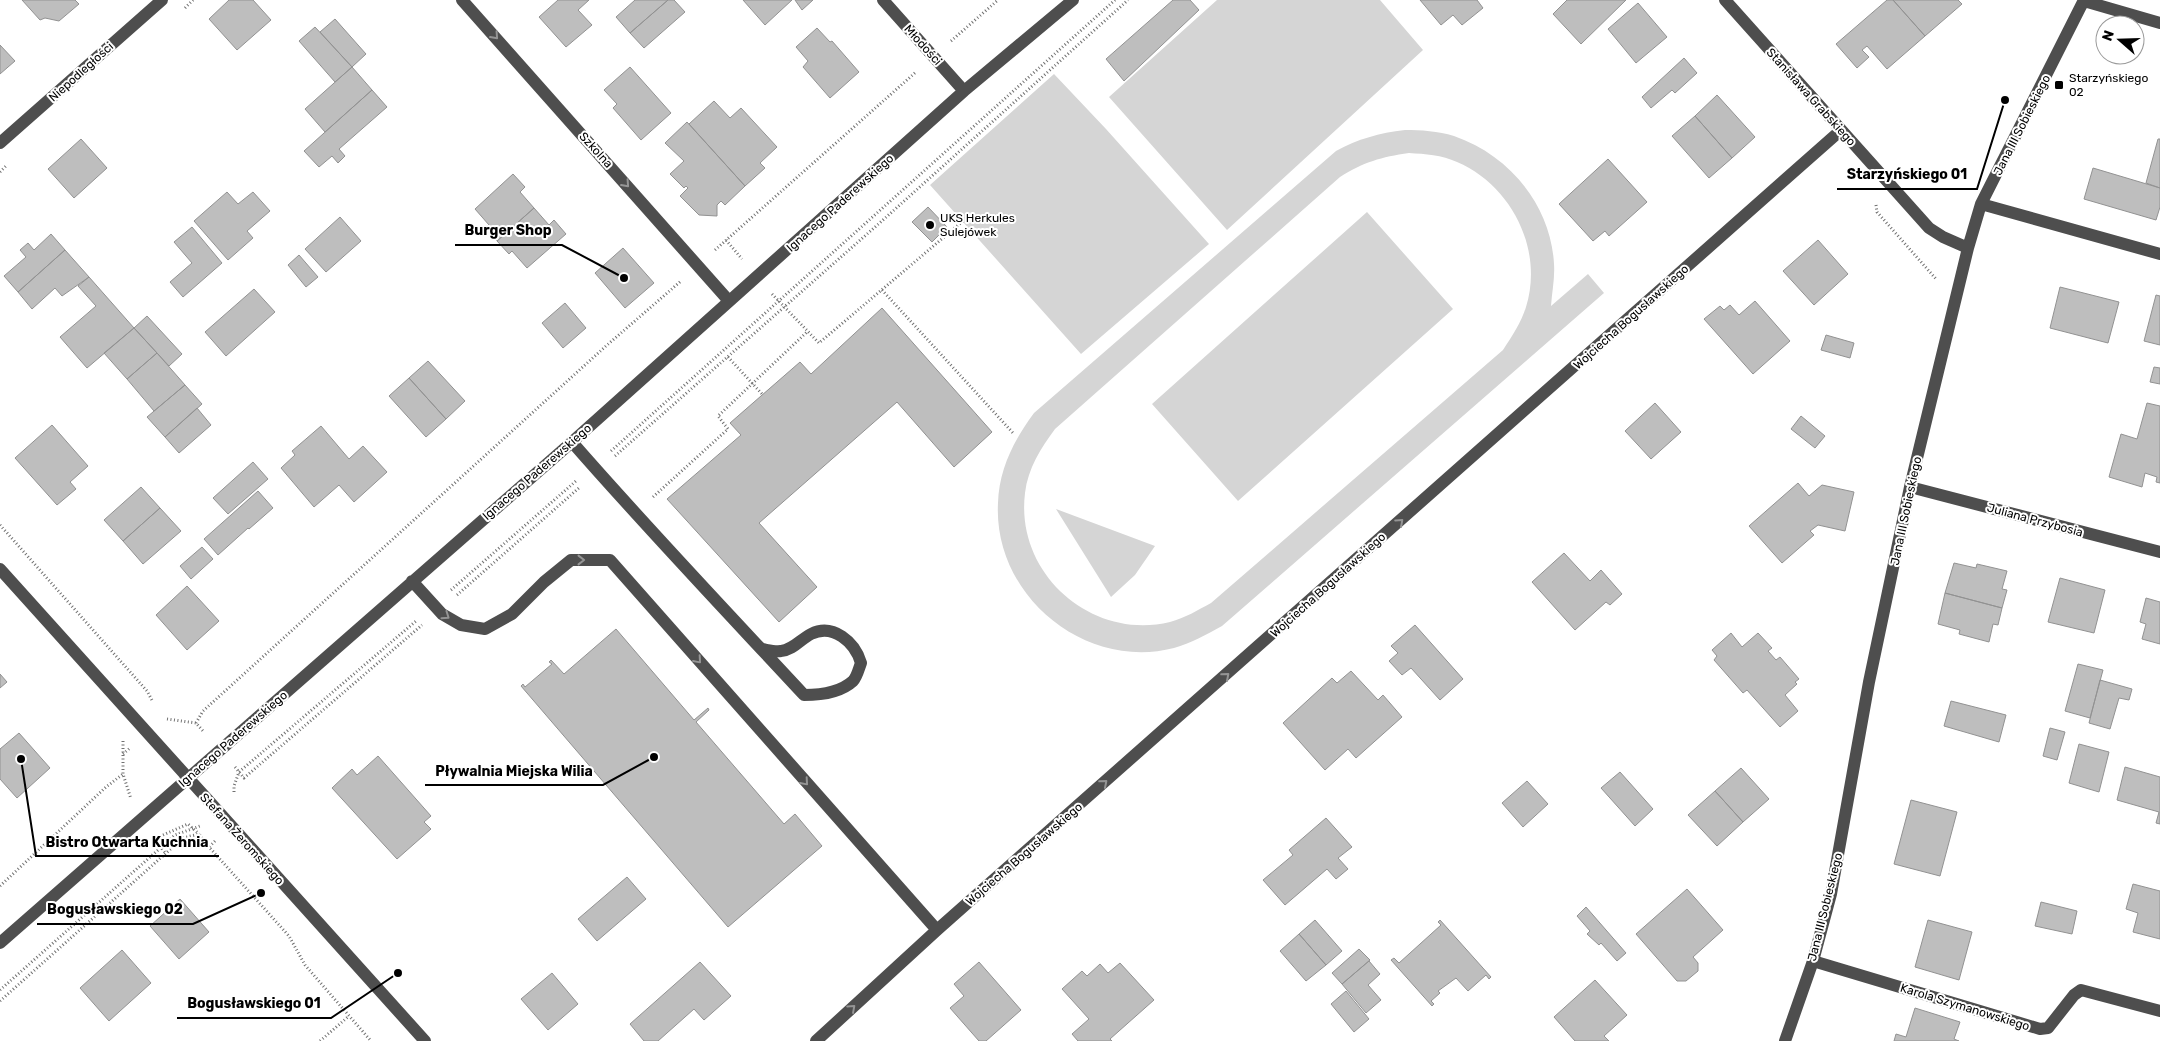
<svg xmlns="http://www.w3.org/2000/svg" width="2160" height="1041" viewBox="0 0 2160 1041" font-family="Rubik,sans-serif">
<rect width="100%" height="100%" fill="#fff"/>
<path fill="#d5d5d5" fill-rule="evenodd" d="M1217,0H1380L1423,50L1227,230L1109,97Z
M1054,74L1106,129L1209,244L1081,354L930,185Z
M1405,130C1421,130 1438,131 1454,136C1509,155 1551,205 1554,264C1555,278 1552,292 1551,306L1588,274L1604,293L1222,626C1206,635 1191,643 1174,648C1084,671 993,595 998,503C999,469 1014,440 1034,413L1336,151C1358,139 1379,133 1405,130ZM1409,153C1425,154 1442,155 1457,162C1511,185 1544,249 1526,307C1521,323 1512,336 1503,350L1211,603C1198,610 1185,618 1170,622C1092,641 1015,574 1025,493C1028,468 1041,448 1055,429L1340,177C1364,162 1381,157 1409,153Z
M1367,212L1453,309L1238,501L1152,404Z
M1056,509L1155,546L1135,575L1111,597Z"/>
<path fill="#bebebe" stroke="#929292" d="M22,0H75L79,4L59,21L45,18L40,20Z
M229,0H253L271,20L237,50L209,19Z
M558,0H589L578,10L592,25L566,47L539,17Z
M635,0H668L630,33L616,17Z
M668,0H674L685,12L644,48L630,33Z
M743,0H792L765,25Z
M795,0H813L802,10Z
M1173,0H1190L1199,10L1124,81L1106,59Z
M1420,0H1477L1483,8L1462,25L1453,15L1441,25Z
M1567,0H1626L1581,44L1553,14Z
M1887,0H1893L1925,36L1887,69L1867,46L1862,50L1869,57L1857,68L1836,44Z
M1893,0H1958L1962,4L1925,36Z
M1638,3L1667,37L1636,63L1608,29Z
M335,19L366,54L352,67L320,32Z
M315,27L352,67L335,82L299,41Z
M817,28L830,42L832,41L859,72L830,98L803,67L808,61L796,47Z
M0,45L15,61L0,74Z
M1684,58L1697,73L1675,93L1672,90L1651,108L1642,97Z
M352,67L372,90L325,132L305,109Z
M630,67L671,113L641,140L613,108L617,104L604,90Z
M372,90L387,107L339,149L345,156L338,163L332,156L319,167L304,151Z
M1717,95L1755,137L1732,158L1695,116Z
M714,101L730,118L741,108L777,147L760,163L765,168L745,186L689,124Z
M1695,116L1732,158L1709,178L1672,136Z
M687,122L745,186L725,205L721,201L717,205V216L699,215L680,196L688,188L686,186L684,188L670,174L684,161L665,143Z
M81,139L107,168L74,198L48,169Z
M2158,139H2160V188L2146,183Z
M1608,159L1647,202L1609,236L1605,231L1593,241L1559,204Z
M2093,168L2160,188V207L2156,220L2084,199Z
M513,174L525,187L520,192L534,208L497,241L485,228L489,225L475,209Z
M227,192L238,204L253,192L270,211L247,231L253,238L228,260L194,221Z
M928,207L947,227L932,242L912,222Z
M534,208L549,225L554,220L566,234L527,268L512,251L509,254L497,241Z
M340,217L361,241L326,272L305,249Z
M192,227L222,263L183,297L170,282L192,263L174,242Z
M51,234L65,250L18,292L4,276L26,257L20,250L28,243L34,250Z
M1818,240L1848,274L1814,305L1783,271Z
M623,248L654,283L625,308L595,273Z
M65,250L89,277L62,296L55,288L32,309L18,292Z
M299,255L318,277L306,287L288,265Z
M89,277L134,328L87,368L60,337L96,306L78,286Z
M2060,287L2119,302L2108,343L2050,328Z
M254,289L275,312L226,356L205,332Z
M2156,295L2160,296V345L2144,341Z
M1755,301L1790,341L1753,374L1704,319L1720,306L1724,310L1730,305L1739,315Z
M565,303L586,328L563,348L542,323Z
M882,308L992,432L954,467L897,402L759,523L817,587L779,622L667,499L741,435L730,423L800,362L811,374Z
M147,316L182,354L169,366L134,328Z
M134,328L157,353L127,379L104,353Z
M1826,335L1854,343L1850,358L1821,350Z
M157,353L185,385L154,411L127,379Z
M428,361L465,401L446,419L409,378Z
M2154,367L2160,368V384L2150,382Z
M409,378L446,419L426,437L389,396Z
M185,385L202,404L165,437L147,417Z
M1655,403L1681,432L1651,459L1625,431Z
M2147,403L2160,406V483L2156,482L2157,477L2145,473L2142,487L2109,477L2121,434L2137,439Z
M197,408L211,425L179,453L165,437Z
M1801,416L1825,436L1815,448L1791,429Z
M52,425L88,466L70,482L76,489L57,505L15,458Z
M321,426L349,459L363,446L387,472L354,502L339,485L314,507L281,468L295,455L292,451Z
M253,462L268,479L228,514L213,498Z
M1798,483L1809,496L1822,485L1854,492L1845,531L1818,525L1810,531L1814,535L1782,563L1749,526Z
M141,487L160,508L123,541L104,520Z
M258,491L273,508L249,529L248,528L218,555L204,539Z
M160,508L181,531L143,564L123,541Z
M202,547L213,559L191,579L180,566Z
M1564,553L1590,581L1601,570L1622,594L1610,605L1606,602L1575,630L1532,582Z
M1954,563L1976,568L1977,564L2007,571L2002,589L2007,590L2002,608L1945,593Z
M2060,578L2105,590L2094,633L2048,622Z
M187,586L219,621L187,650L156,615Z
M1945,593L2002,608L1998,625L1993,624L1989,642L1959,634L1960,630L1938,624Z
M2146,598L2160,602V644L2142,639L2146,624L2140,622Z
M1415,625L1463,679L1440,700L1411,668L1402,675L1389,661L1398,653L1391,646Z
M616,629L694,720L708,708L709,710L696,722L784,824L795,814L822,846L728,927L521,686L523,684L525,687L552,664L549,662L551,660L564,674Z
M1731,633L1742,647L1758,633L1772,648L1768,651L1776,660L1780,657L1799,679L1795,682L1797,684L1785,695L1798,711L1780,727L1747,690L1743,693L1714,660L1717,656L1712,650Z
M2078,664L2103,670L2090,718L2065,711Z
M1351,671L1378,700L1383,695L1402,717L1356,758L1348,749L1325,770L1283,723L1332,678L1337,683Z
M0,674L7,682L0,688Z
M2100,680L2132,689L2129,700L2119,698L2110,729L2089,723Z
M1951,701L2006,715L1999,742L1944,726Z
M2050,728L2065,732L2057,760L2043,756Z
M19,733L50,768L17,798L0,779V749Z
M2079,744L2109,752L2099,792L2069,783Z
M378,756L431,816L424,822L431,829L397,859L332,788L352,769L357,775Z
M2125,767L2160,777V824L2156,823L2159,812L2117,800Z
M1741,768L1769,799L1743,822L1715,791Z
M1620,772L1653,809L1635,826L1601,788Z
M1527,781L1548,804L1523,827L1502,803Z
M1715,791L1743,822L1717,846L1688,815Z
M1911,800L1957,812L1940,876L1894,864Z
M1326,818L1352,847L1338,858L1348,869L1336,879L1327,869L1285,905L1263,880L1293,855L1289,850Z
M627,877L646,899L597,941L578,919Z
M2133,884L2160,891V939L2133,932L2138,913L2126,909Z
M1687,889L1723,930L1693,957L1698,963V971L1686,981H1677L1636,934Z
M180,899L209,932L179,959L150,926Z
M2041,902L2077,911L2072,934L2035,926Z
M1586,907L1626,953L1617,961L1601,943L1599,945L1587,934L1590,931L1577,916Z
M1315,920L1342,951L1326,965L1299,934Z
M1440,920L1491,977L1489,979L1486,975L1468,991L1456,978L1438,991L1440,993L1431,1001L1434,1004L1432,1006L1391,960L1394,958L1399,963L1441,925L1438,922Z
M1928,920L1972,932L1959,980L1915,967Z
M1299,934L1326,965L1306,981L1280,951Z
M1359,949L1370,960L1342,984L1332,973Z
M122,950L151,983L109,1021L80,988Z
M1369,961L1380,974L1368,985L1381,1000L1366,1013L1342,984Z
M700,962L731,996L704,1020L694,1009L658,1041H644L630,1024Z
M979,962L1021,1010L986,1041H979L950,1008L964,996L954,984Z
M1120,963L1154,1000L1110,1039L1112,1041H1078L1072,1034L1089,1019L1062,989L1082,971L1087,976L1100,964L1108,973Z
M552,973L578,1004L548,1030L521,999Z
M1595,980L1627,1015L1604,1036L1609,1041H1575L1554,1017Z
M1346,991L1369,1019L1354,1032L1331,1004Z
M1915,1008L1960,1022L1954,1039L1959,1041H1894L1896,1034L1906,1037Z"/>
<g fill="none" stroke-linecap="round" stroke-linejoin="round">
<path stroke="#707070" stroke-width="3" stroke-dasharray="1 2.5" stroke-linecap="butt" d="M185,8L193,0
M951,41L998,0
M0,172L6,166
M1876,205L1877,212L1936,279
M726,240L742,259
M715,250L916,72
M882,290L1014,434
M772,294L819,343L963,221
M728,357L763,395
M611,451L1115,0
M615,456L883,220L1128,0
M653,497L728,429L718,416L808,331
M0,525L147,691L153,702
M451,590L576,481
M457,595L580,487
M167,719L196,723L204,732
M196,723L203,711L606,346L681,281
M123,741V774L131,799
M123,754L130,748
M235,767L244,778L422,625
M234,792V786L239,772L416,621
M163,835L188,824L199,834
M156,840L166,854
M215,841L209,847L289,936L305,965L371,1041
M0,886L106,787L123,774
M0,990L175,835L200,826
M0,1001L183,838L199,834L209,847
M320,1041L349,1016"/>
<path stroke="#4e4e4e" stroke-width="12" d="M462,0L729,301
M883,0L964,91
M1725,0L1929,228L1943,237L1968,248
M2084,1L2160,23
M0,143L162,0
M1981,204L2160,254
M572,442C647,528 726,611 804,695C820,695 840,693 853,681C857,677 859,668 861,663C855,642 833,623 811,634C801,639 793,650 781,651C775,652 768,650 762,649
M1910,487L2160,552
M0,569L425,1041
M412,581L442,614L461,625L485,629L512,614L544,582L571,560H610L937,930
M0,943L572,442L964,91L1073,0
M1813,961L2040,1029L2048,1028L2074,995L2081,990L2160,1011
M816,1041L937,930L1840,131
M1785,1041L1813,961L1831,894L1869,682L1910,487L1968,248L1981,204L2084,0"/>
</g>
<defs><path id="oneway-chevron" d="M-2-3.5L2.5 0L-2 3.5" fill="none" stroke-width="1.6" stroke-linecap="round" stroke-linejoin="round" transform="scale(1.25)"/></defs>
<g stroke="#959595">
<use href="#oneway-chevron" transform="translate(495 36) rotate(48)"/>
<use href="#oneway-chevron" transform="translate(626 184) rotate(48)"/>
<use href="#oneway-chevron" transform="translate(1400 522) rotate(-42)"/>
<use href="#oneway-chevron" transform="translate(581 560)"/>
<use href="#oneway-chevron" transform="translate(446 616) rotate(35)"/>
<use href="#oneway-chevron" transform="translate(698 660) rotate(49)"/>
<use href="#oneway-chevron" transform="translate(1226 676) rotate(-41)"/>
<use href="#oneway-chevron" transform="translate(805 782) rotate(49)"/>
<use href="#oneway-chevron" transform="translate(1104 783) rotate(-41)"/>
<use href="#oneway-chevron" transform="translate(852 1008) rotate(-42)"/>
</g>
<g fill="#000" stroke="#fff" stroke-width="2">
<rect x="2054" y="80" width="10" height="10" rx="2.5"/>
<circle cx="930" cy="225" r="5"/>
</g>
<g text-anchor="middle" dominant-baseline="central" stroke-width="4" stroke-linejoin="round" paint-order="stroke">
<g font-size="12" fill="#000" stroke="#fff">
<text transform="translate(923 45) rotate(48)">Młodości</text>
<text transform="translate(81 72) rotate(-42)">Niepodległości</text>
<text transform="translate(1811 97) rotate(48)">Stanisława Grabskiego</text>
<text transform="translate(2022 125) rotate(-63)">Jana III Sobieskiego</text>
<text transform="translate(596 150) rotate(48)">Szkolna</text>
<text transform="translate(840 203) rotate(-42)">Ignacego Paderewskiego</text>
<text transform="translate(1631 317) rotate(-42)">Wojciecha Bogusławskiego</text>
<text transform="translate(537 472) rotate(-41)">Ignacego Paderewskiego</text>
<text transform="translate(1906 511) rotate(-78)">Jana III Sobieskiego</text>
<text transform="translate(2035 520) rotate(15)">Juliana Przybosia</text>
<text transform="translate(1328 585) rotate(-42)">Wojciecha Bogusławskiego</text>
<text transform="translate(233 739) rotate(-41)">Ignacego Paderewskiego</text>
<text transform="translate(242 839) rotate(48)">Stefana Żeromskiego</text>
<text transform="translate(1024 854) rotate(-41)">Wojciecha Bogusławskiego</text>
<text transform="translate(1825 907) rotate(-76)">Jana III Sobieskiego</text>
<text transform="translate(1965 1007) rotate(17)">Karola Szymanowskiego</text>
</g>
<g font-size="12" fill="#000" stroke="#fff" text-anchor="start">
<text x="2069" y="78">Starzyńskiego<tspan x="2069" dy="14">02</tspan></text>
<text x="940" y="218">UKS Herkules<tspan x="940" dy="14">Sulejówek</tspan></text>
</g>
</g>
<path fill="none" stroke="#000" stroke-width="2" d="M2005 100L1977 189H1837M624 278L562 245H455M654 757L603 785H425M21 759L36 856H219M261 893L193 924H37M398 973L331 1018H177"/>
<g fill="#000" stroke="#fff" stroke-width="2">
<circle cx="2005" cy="100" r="5"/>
<circle cx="624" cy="278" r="5"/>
<circle cx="654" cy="757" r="5"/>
<circle cx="21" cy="759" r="5"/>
<circle cx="261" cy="893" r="5"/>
<circle cx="398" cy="973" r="5"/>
</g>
<g font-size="14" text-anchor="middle" font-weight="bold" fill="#000" stroke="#fff" stroke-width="4" stroke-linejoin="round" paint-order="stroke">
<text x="1907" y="179">Starzyńskiego 01</text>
<text x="508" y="235">Burger Shop</text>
<text x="514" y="776">Pływalnia Miejska Wilia</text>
<text x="127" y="847">Bistro Otwarta Kuchnia</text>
<text x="115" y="914">Bogusławskiego 02</text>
<text x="254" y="1008">Bogusławskiego 01</text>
</g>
<g transform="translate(2120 40) rotate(290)"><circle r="24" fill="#ffffff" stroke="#999999"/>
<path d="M0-4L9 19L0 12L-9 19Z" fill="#000000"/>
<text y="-8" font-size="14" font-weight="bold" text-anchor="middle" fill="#000000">N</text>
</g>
</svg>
